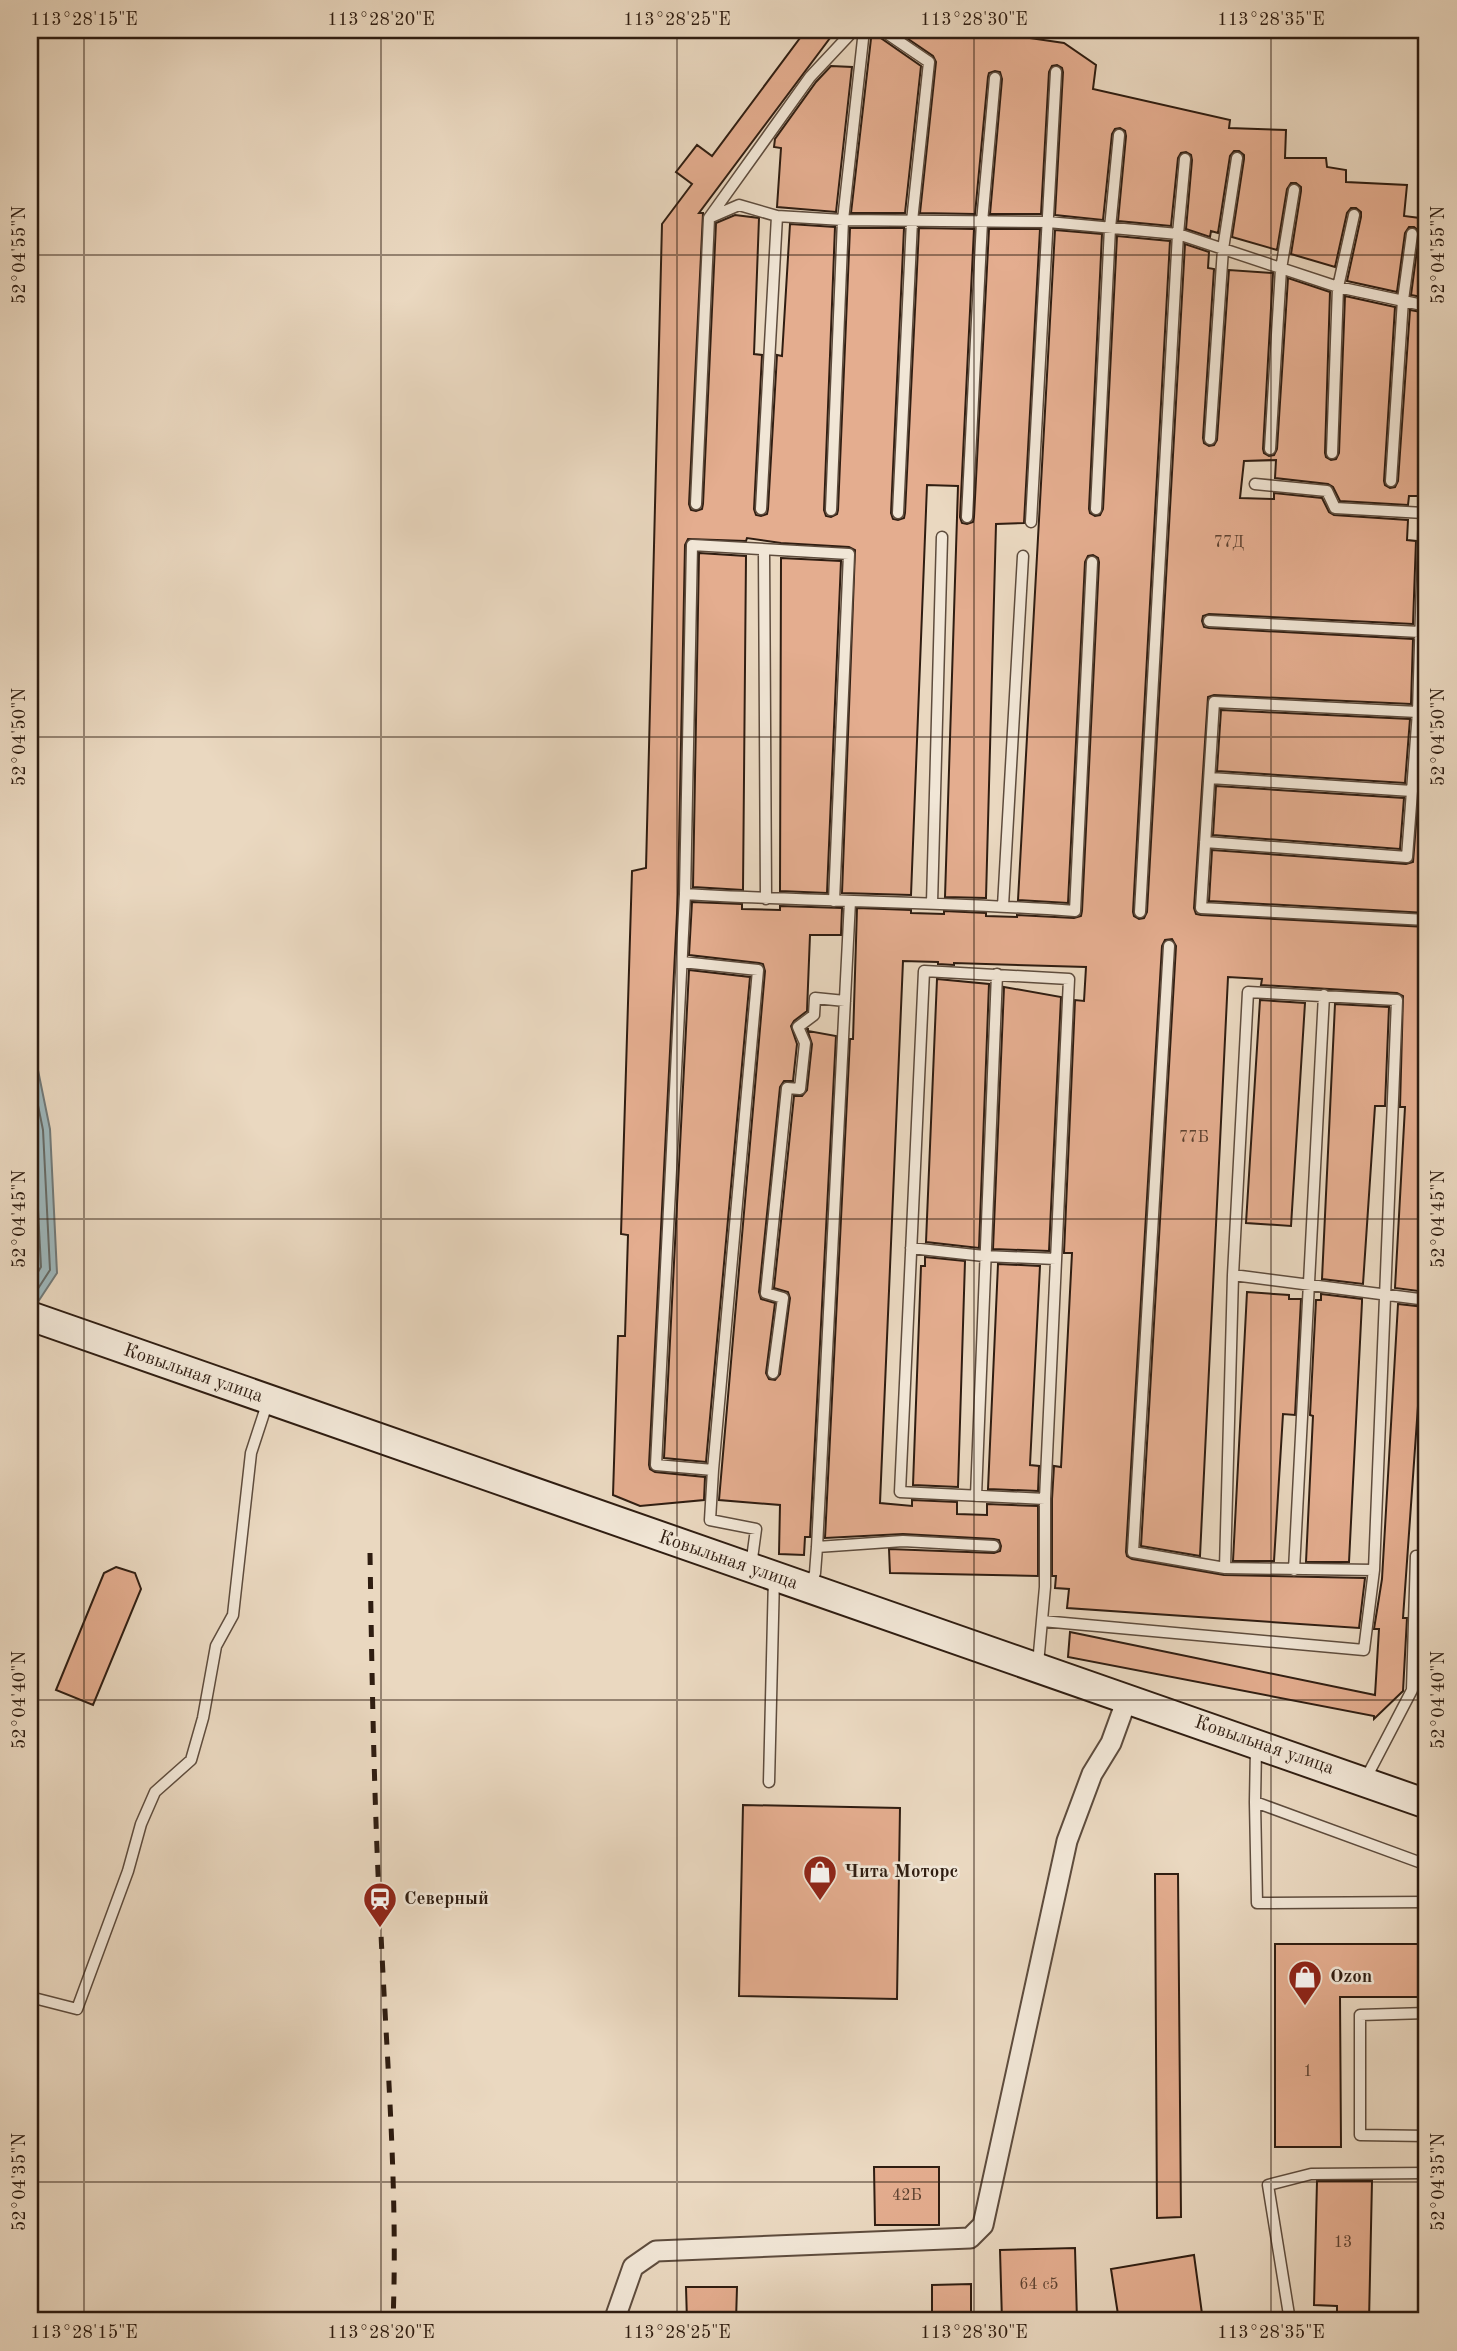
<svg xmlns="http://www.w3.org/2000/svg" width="1457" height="2351" viewBox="0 0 1457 2351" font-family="'Old Standard TT',serif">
<rect width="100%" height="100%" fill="#ead8c0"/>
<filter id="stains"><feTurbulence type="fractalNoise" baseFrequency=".00286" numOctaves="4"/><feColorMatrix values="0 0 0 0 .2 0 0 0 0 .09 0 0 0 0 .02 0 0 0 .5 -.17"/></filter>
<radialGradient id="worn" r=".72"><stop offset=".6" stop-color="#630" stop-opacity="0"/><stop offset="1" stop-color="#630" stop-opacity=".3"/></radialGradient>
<path fill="#9db7bc" stroke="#717978" stroke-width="2" d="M30,1031L50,1129L57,1273L30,1314Z"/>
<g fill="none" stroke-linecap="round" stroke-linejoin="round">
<path stroke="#666a66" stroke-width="2" d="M30,1066L43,1130L50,1270L30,1301
M30,1109L34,1132L41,1267L30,1285"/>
</g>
<path fill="#e4ad8f" stroke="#2f1d11" stroke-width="2" d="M806,30H836L699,213H703L689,504L691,510L696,511L702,509L703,504L716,223L735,215L759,218L754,354L762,355L754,509L756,515L761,516L767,514L768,509L777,355L782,356L790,224L835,227L824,510L826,516L831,517L837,514L838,510L850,228H904L891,513L893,519L898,520L904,518L905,513L919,228L974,229L960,517L962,523L967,524L973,522L974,517L989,229H1040L1024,523L996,524L986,898L945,897L958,486L927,485L911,895L842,893L855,550L849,547L781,543L747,538L746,541L688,539L685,545L678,894L649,1465L650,1469L655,1472L705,1477L704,1500L640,1506L613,1495L618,1336H625L628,1235L621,1234L632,871L646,868L662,224L692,184L676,172L697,145L712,156Z
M872,30H875L878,36L921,66L905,213H851Z
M895,30H976L1064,43L1096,65L1093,89L1230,120L1229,128L1286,130L1285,158H1326L1327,167L1346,170V182L1407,185L1404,216L1427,219V298L1411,295L1419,235V231L1414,227H1409L1405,233L1397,292L1347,281L1361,217V212L1356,208H1351L1347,213L1335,267L1291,254L1301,191V187L1296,183H1291L1287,189L1277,250L1232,237L1244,159V155L1239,151H1234L1230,156L1218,233L1211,231L1210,237L1186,229L1192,160L1191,155L1186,152L1181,153L1178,158L1171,226L1118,221L1126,136L1125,131L1120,128L1115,129L1112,134L1103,220L1055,215L1063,72L1062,68L1057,65L1052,66L1049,72L1041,214H990L1002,79L1000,72L995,71L989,73L988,77L975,214L920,213L936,62L933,56Z
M831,66L852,67L836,212L777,207L781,148L774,147L775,139L816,82Z
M1055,230L1102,234L1089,509L1090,513L1095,516L1100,515L1103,509L1117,236L1170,241L1133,912L1134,916L1139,919L1144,918L1147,912L1185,244L1209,252L1208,268L1214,269L1203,438L1204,443L1209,446L1214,445L1217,440L1229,270L1273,273L1263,449L1264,453L1269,456L1274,455L1277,449L1288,278L1330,292L1325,453L1326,457L1331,460L1336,459L1339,453L1345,296L1395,307L1384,481L1385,485L1390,488L1395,487L1398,481L1410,310L1427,313V488L1420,496H1409L1408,505L1340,501L1333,487L1328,484L1275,478L1276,460L1244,461L1240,498L1274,499V493L1322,498L1329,512L1334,515L1408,520L1407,540L1416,541L1413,624L1209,614L1203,616L1202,621L1204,627L1209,628L1413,639L1411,704L1214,695L1208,697L1194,908L1196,914L1201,915L1427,927V1289L1426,1292L1395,1288L1405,1107H1400L1403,996L1397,993L1261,985L1262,979L1228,977L1200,1556L1141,1546L1176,946L1172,939L1165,940L1162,946L1126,1552L1127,1556L1132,1559L1224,1575L1365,1578L1359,1628L1067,1608L1069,1589L1055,1588L1056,1576H1052V1499L1054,1466L1061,1467L1072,1253H1064L1075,1000L1084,1001L1086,967L954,963V965L938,964V962L903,961L880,1503L912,1506V1500L957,1502V1514L987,1515V1504L1038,1506V1576L890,1573L889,1549L994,1553L1000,1551L1001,1546L999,1540L994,1539L903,1534L825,1538L850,1039H853L857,908L911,910V913L944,914V911L986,913V916L1017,917V915L1074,918L1081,916L1082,911L1099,562L1098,558L1093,555L1088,556L1085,562L1068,903L1018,900Z
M699,553L746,556L743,890L693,887Z
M781,558L841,561L827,893L780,891Z
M1427,652V913L1209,901L1212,850L1406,864L1413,862L1425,712Z
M1221,710L1410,719L1405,783L1217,771Z
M1216,786L1404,798L1400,849L1213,835Z
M692,902L742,904V909L780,910V906L842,908L841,935H810L807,1011L794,1021L791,1026L797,1044L793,1081H784L780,1087L759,1292L761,1299L775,1303L766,1373L769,1379L775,1380L780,1374L790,1298L788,1292L774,1288L794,1096H802L807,1090L812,1044L807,1029H808V1031L836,1036L810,1537H805L804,1555L779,1554L780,1505L719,1500L765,971L763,964L759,963L689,955Z
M689,970L750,977L706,1462L664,1458Z
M937,979L989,984L979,1248L926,1242Z
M1004,987L1061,997L1049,1251L993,1249Z
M1260,1000L1305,1003L1291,1226L1246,1223Z
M1335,1004L1389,1007L1385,1106H1375L1363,1284L1322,1279Z
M925,1257L965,1261L958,1487L913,1485L921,1266H925Z
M998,1264L1040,1266L1030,1465L1039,1466L1038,1491L988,1489Z
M1247,1292L1289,1295V1299H1301L1295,1415L1283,1414L1274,1561H1233Z
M1321,1294L1362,1299V1302L1349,1562H1306L1313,1416L1310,1415L1316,1300H1321Z
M1398,1304L1425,1307L1403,1618H1407L1403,1691L1374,1719V1716L1068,1657L1070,1632L1375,1695L1379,1629H1374L1382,1579Z
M116,1567L135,1573L141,1589L93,1705L56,1690L104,1573Z
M1422,1619H1427V1690H1419Z
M743,1805L900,1808L897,1999L739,1996Z
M1155,1874H1178L1181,2217L1157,2218Z
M1275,1944H1427V1997H1340L1341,2147H1275Z
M874,2167H939V2225H875Z
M1317,2181H1372L1369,2321H1337V2306L1314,2305Z
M1075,2248L1077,2321H1002L1000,2250Z
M1194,2255L1203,2321H1119L1111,2269Z
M971,2284V2321H932V2285Z
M686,2287H737L736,2321H687Z"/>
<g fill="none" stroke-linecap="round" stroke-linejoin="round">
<g stroke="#5e4c3d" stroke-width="13">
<path id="service" d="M882,30L929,62L912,221L898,513
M709,218L739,205L777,216L843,220L1048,222L1178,234L1338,287L1427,306
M1210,439L1223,249L1237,158
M1270,449L1281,269L1294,190
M1332,453L1338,287L1354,215
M1391,481L1403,300L1412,234
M1255,484L1327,491L1335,508L1424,513L1427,510
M696,504L709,218L810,77L854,30
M761,509L777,216
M1096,509L1110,228L1119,135
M831,510L843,220L864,30
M967,517L982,222L995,78
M1031,522L1056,72
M764,550L766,899
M1209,621L1420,632
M1418,712L1214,702L1201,908L1427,920
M1210,778L1412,791
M1205,842L1407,857L1418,712L1424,513
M685,894C815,902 945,901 1075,911L1092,562
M932,903L942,537
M1003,906L1023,556
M1140,912L1178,234L1185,159
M1169,946L1133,1552L1225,1568L1374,1570
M682,962L758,970L713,1470L710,1520L756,1529L751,1566
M911,1248L984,1256L1056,1259
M1233,1275L1427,1300
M773,1373L783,1298L766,1293L787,1088L800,1089L805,1043L798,1027L814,1015L815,998L845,1001
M713,1470L656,1465L685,894L692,545L849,554L834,901
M976,1496L997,974
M817,1547L903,1541L994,1546
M1294,1570L1324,995
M810,1585L815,1573L817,1547L850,901
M1042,1621L1364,1650L1374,1570L1397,1000L1248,992L1233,1275L1225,1568
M1038,1664L1045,1587V1499L1069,979L924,971L900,1492L1045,1499
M1256,1747L1255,1802L1427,1865
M1365,1780L1412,1690L1416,1556H1427
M769,1782L774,1577
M1255,1802L1257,1903L1427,1902
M30,1997L77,2009L128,1871L141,1824L155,1792L191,1760L203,1718L216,1646L233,1615L251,1453L268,1401
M1427,2013L1360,2015V2135L1427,2136
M1290,2321L1268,2185L1311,2174L1427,2173"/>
</g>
<g stroke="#5e4c3d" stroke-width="23">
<path id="minor" d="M614,2321L633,2267L656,2251L970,2238L983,2225L1067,1841L1092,1774L1111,1743L1127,1699"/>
</g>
<g stroke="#2f1d11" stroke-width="32">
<path id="secondary" d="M30,1316L1427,1804"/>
</g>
<use href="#service" stroke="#f1e6d6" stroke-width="10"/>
<use href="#minor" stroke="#f1e6d6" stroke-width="19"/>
<use href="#secondary" stroke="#f1e6d6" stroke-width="28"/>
<path stroke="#2f1d11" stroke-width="5" stroke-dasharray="12 12" stroke-linecap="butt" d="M370,1553C372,1680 374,1807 381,1934C387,2063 398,2193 393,2321"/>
</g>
<path fill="none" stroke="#2f1d11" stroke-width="2" stroke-opacity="0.45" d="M84,30V2321M381,30V2321M677,30V2321M974,30V2321M1271,30V2321M30,255H1427M30,737H1427M30,1219H1427M30,1700H1427M30,2182H1427"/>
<defs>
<g id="shop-pin" transform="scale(1.75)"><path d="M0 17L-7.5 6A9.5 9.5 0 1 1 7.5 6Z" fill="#8f2418" stroke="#f1e6d6"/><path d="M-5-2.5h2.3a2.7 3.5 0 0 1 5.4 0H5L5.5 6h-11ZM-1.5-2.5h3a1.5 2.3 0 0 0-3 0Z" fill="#fff"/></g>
<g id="station-pin" transform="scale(1.75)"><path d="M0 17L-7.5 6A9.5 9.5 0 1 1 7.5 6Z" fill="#8f2418" stroke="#f1e6d6"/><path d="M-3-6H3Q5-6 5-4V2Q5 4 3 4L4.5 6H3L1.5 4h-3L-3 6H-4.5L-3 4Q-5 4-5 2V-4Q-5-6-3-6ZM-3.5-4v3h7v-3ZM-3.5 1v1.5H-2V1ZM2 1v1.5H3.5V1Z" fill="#fff"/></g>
</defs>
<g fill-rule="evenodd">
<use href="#shop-pin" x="820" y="1872"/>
<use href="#station-pin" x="380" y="1899"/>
<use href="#shop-pin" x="1305" y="1977"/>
</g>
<g text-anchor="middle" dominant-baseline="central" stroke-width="5" stroke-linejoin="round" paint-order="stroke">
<g font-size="16" fill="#5c4130">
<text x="1229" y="543">77Д</text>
<text x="1194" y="1138">77Б</text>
<text x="1308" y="2072">1</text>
<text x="907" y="2196">42Б</text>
<text x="1343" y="2243">13</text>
<text x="1039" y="2285">64 с5</text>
</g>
<g font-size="19" fill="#2f1d11" stroke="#f1e6d6">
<text transform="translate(193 1374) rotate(19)">Ковыльная улица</text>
<text transform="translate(728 1561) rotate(19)">Ковыльная улица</text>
<text transform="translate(1264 1746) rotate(19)">Ковыльная улица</text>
</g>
<g font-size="19" font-weight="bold" fill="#2f1d11" stroke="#f1e6d6" text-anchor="start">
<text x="844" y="1872">Чита Моторс</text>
<text x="404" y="1899">Северный</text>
<text x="1330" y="1977">Ozon</text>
</g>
</g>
<rect width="1457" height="2351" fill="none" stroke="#ead8c0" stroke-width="77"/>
<rect x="38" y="38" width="1380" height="2274" fill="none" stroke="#2f1d11" stroke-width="2.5"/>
<g font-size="18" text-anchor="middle" fill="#2f1d11">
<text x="84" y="25">113°28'15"E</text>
<text x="381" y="25">113°28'20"E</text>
<text x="677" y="25">113°28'25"E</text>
<text x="974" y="25">113°28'30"E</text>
<text x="1271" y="25">113°28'35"E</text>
<text transform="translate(19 255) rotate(-90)" y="6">52°04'55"N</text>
<text transform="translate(1438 255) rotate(-90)" y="6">52°04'55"N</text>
<text transform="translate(19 737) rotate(-90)" y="6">52°04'50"N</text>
<text transform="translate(1438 737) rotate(-90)" y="6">52°04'50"N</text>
<text transform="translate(19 1219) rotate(-90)" y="6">52°04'45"N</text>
<text transform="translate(1438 1219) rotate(-90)" y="6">52°04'45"N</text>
<text transform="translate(19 1700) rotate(-90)" y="6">52°04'40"N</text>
<text transform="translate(1438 1700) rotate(-90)" y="6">52°04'40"N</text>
<text transform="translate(19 2182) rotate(-90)" y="6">52°04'35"N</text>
<text transform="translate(1438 2182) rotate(-90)" y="6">52°04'35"N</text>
<text x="84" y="2338">113°28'15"E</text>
<text x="381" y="2338">113°28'20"E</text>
<text x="677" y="2338">113°28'25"E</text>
<text x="974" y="2338">113°28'30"E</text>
<text x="1271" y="2338">113°28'35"E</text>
</g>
<rect width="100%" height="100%" filter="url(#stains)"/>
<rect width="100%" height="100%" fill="url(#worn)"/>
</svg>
